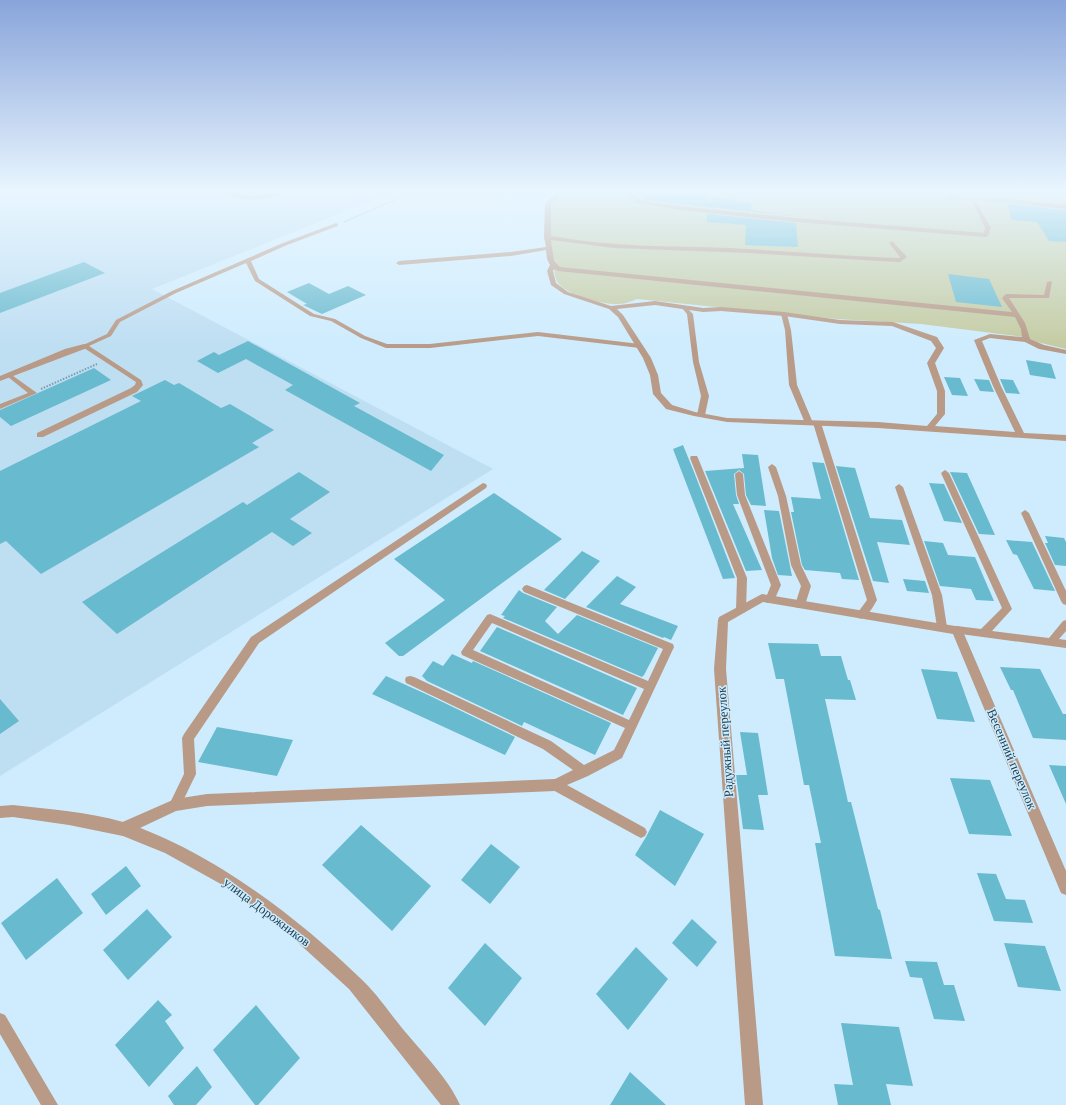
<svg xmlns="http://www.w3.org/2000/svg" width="1066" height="1105" viewBox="0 0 1066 1105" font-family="'Times New Roman',serif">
<rect width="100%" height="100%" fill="#ceecfe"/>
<path fill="#bedef2" d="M0,192H393L152,289L493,469L0,776Z"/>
<path fill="#c4cba2" d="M563,192H1066V349L1037,342L1024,337L921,324L837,319L637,299C632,301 625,304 619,304C604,305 569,296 559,284C553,277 555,266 552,258L549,208L552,201Z"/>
<path fill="#68bace" d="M643,192L706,194L710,203L712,197L733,199L732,200L752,203L750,210L795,216L643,200Z
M1007,204L1066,210V242L1049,241L1037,222L1012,220Z
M707,214L796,223L798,247L745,245L746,225L707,222Z
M84,262L105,273L0,313V293Z
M948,274L989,279L1002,307L956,302Z
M309,283L329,294L348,286L366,295L322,314L303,305L307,304L287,292Z
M248,341L360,403L354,406L444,455L431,471L285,390L293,385L246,359L218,373L197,361L214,352L219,355Z
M1026,360L1051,364L1056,379L1030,375Z
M94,368L111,380L11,426L0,417V410Z
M944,377L960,378L968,396L952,395Z
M974,379L989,380L994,392L980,391Z
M1000,379L1013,380L1020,394L1006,393Z
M165,380L174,385L179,383L221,408L230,404L274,430L252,443L259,447L41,574L6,541L0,544V471L141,401L132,396Z
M683,445L694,472L735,578L723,579L673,449Z
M742,454L758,455L766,506L751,505L746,495L744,474L739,470L734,474L736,495L739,504H733L762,570L746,571L705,471L744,468Z
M812,462L824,463L859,580L842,579L840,573L805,570L802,565L791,512H794L791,497L821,499Z
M836,466L855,468L870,518L902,520L910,545L877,542L889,583L873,581Z
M299,472L330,492L290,519L312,533L293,546L272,532L117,634L82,602L243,502L247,505Z
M950,472L967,473L995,535L979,534Z
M929,483L944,484L962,523L944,521Z
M494,493L562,539L403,656H399L385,643L445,600L394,559Z
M764,510L779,511L792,576L778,575L772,558Z
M1045,536L1064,538L1066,542V566L1055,565L1045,543H1048Z
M1006,540L1032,542L1055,591L1034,589L1017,555L1013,554Z
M924,541L943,543L948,555L975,557L994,601L976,600L971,589L940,586Z
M582,551L600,561L565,599L544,590Z
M617,576L636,587L620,604L678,626L671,640L664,637L663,638L586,607Z
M903,579L925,581L929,593L907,591Z
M519,590L523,593L557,607L545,621L558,634L577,615L658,648L644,675L642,677L503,618L505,616L501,615Z
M497,627L637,688L623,715L480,651Z
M768,643L818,644L821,656H841L848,680H850L856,700L825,699L848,802H851L878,909L880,910L892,959L835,956L815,843H821L809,785H804L784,679H776Z
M452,654L472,663L473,661L611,723L595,755L524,722L522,726L427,681L422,676L433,661L443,666Z
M1000,667L1040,669L1063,714H1066V740L1033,738L1013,690H1011Z
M921,669L957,672L975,722L937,719Z
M386,676L426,694L515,737L505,755L372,694Z
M0,699L19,721L0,734Z
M217,727L293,740L277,776L198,762Z
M740,732L758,733L768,795H758L764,830L743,829L736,775H747Z
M1049,765L1066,766V804Z
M950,778L990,780L1012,836L969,834Z
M660,810L704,834L675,886L635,855L646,837Z
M361,825L431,886L392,931L322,865Z
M491,844L520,867L490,904L461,880Z
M126,866L141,886L106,915L91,894Z
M977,873L996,874L1006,899L1025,900L1033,923L994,921Z
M57,878L83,913L26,960L1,923Z
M147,909L172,937L128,980L103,950Z
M692,919L717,942L697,967L672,943Z
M485,943L522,978L485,1026L448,988Z
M1004,943L1045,946L1061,991L1018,987Z
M636,947L668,979L628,1030L596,994Z
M905,961L937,962L944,985H954L965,1021L934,1019L922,978L910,977Z
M158,1000L172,1015L165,1021L184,1048L149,1087L115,1045Z
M256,1005L300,1058L258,1105H255L213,1050Z
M841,1023L899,1027L913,1086L886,1084L891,1105H838L834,1084L853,1085Z
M197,1066L212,1087L196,1105H174L168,1096Z
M630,1072L666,1105H610Z"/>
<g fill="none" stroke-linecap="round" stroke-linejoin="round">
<path stroke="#7c9cae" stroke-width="1.5" stroke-dasharray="1 1" stroke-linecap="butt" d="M344,222L413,192"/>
<path stroke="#7c9cae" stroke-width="2" stroke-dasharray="1.5 1.5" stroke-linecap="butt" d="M41,389L97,364"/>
<path fill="#b89a87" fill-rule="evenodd" d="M971,199L975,200L991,228L988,236L983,235L985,228Z
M336,223L338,224V226L287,245L251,261L259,279L314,314L335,319L365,336L387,344H430L538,332L640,344L643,346L640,348L538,336L430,348H386L361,338L331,321L310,316L255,281L246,263L176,293L120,322L111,336L89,346L141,380L143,385L137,392L43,437H37V433L131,388L135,385L136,382L81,346L107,334L116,320L172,291L283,243Z
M685,306L693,314L699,362L709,396L705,415L701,417L697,415L701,396L693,362L687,314L682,308Z
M784,312L787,314L791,330L797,385L813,423L809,425L805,423L789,385L785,330L781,314Z
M9,373L37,393L0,409V404L28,393L7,376L6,375Z
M814,421H817L821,423L877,600C873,607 866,621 858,618L856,615L867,600L813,423Z
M691,456H697L698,458L747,578L746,610L744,613H738L736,610L737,578L690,458Z
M772,464L776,467L786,496L801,565L811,586L805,605L803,608H797L795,605L801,586L791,565L778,496L768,467Z
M945,470L949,473L1012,609L992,631L1049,638L1063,621L1066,620V631L1059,639L1066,640V648L953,633L952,630L953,627L957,626L981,629L1002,608L941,473Z
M739,471L743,474L745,495L781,585L773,603H767L765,600L771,585L737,495L735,474Z
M483,483L486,484L487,486L486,488L259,643L194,739L196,774L179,809L175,811L171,809L169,805L184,774L182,738L184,734L251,637Z
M899,484L903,487L942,595L947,627L945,630L942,631L939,630L937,627L932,595L895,487Z
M1025,510L1029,513L1066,591V605L1063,604L1061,601L1021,513Z
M527,585L673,644L674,647L622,758L588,776L567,785L645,828L647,832L645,836L641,838L637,836L551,789L549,785L551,781L573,770L543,749L406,683L405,680L406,677L410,676L414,677L551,741L584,765L614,750L625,728L462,655L461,652L487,615L490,614L648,681L663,649L524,592L522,589L524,586ZM492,623L644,689L629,720L473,650Z
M0,1013L5,1015L58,1105H41L0,1034Z"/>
<path fill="#b89a87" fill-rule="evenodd" d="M222,192L253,196L284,192C267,202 239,202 222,192Z
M557,192H562L551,204V236C610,247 669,246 729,248C786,251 842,256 899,258L900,257L889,243L892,241L907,257L900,262L879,261L749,253L614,248L551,240L554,261L560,267L1012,312L1002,298L1006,294L1044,295L1047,282L1052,281L1049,298H1009L1025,323L1030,339L1044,345L1066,350V354L1039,349L1025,342L990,338L982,341L1001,386L1024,433L1066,435V441L878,428L727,422L694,416L666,409L653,394L650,375L643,358L618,317L609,309L564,294L551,285L547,271L550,265L547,259L546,250L511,256L399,265L396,263L399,261L511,252L546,247L544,237L545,204ZM554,269L558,271L1015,317L1021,329L1022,337L990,334L974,340L993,386L1015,432L935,426L945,414V391L935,363L944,348L937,337L893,322L840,320L784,312L721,307L703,308L655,301L611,306L568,292L556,283L553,271ZM655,305L703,312L721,311L784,316L840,324L892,326L931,341L936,348L927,363L937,391V414L927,426L878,422L727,418L695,412L672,405L661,393L658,375L651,358L623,315L617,309Z
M625,192H631L642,201L679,206L807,219L986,233L989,235L986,237L807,223L679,210L638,203Z
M950,196L1009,199L1066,205V209L1009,203L948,199V197Z
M84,344H87V348L0,381V376L65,349Z
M762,594L961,627L1066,871V895L1061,893L953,634L763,602L728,622L726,669L763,1105H745L714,669L718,620L719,617Z
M555,779L560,781L562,785L560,789L555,791L207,806L176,811L123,836L118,834L116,829L118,824L175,799L207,794Z"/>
<path fill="#b89a87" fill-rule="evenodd" d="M13,805C48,809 89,812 123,822C208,849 296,916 359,977C375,991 388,1011 402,1028C420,1050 449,1079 460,1105H441L349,989L294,939L228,888L165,853L123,836L69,825L13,817L0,818V806Z"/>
</g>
<linearGradient id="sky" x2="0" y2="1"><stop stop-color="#88a4da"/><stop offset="0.55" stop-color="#e9f6ff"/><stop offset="1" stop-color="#e9f6ff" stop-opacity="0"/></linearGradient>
<rect width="1066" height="347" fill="url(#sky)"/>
<g text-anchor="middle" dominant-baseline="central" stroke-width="3" stroke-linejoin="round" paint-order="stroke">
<g font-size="13" fill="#1f4052" stroke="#ceecfe">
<text transform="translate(725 742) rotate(-94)">Радужный переулок</text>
<text transform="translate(1012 759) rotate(67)">Весенний переулок</text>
<text transform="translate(267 912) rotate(37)">улица Дорожников</text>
</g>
</g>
</svg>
